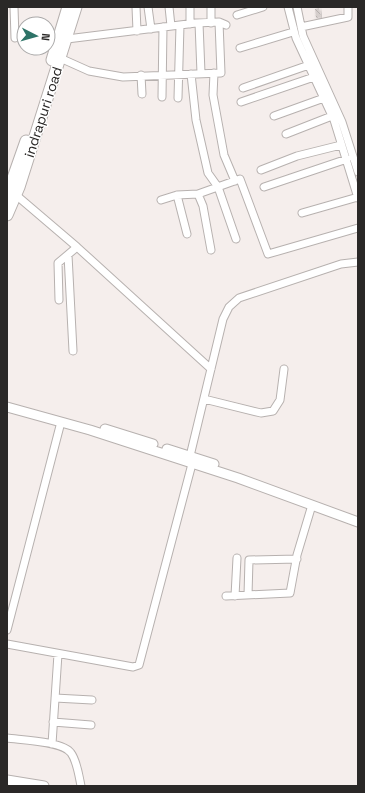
<svg xmlns="http://www.w3.org/2000/svg" width="365" height="793" viewBox="0 0 365 793" font-family="'Space Grotesk',sans-serif">
<defs>
<pattern id="building-back-hatch" width="6" height="6" patternUnits="userSpaceOnUse"><rect width="6" height="6" fill="#d5cecc"/><path d="M-1 5l2 2M0 0l6 6M5-1l2 2" fill="none" stroke="#b7b1af"/></pattern>
<filter id="shadow"><feDropShadow dx="2.5" dy="2.5" stdDeviation="2" flood-color="#0004"/></filter>
</defs>
<rect width="100%" height="100%" fill="#f5eeec"/>
<path fill="url(#building-back-hatch)" filter="url(#shadow)" d="M319,8L321,17L316,18L315,9Z"/>
<g fill="none" stroke-linecap="round" stroke-linejoin="round">
<g stroke="#b7b1af" stroke-width="9">
<path id="minor" d="M14,7L15,38
M136,7L137,31
M148,7L151,29
M169,7L171,26
M190,7V24
M211,7V23
M288,7L296,38L334,120L358,198
M297,7L303,36L342,122L358,172
M237,15L263,7
M199,23L201,73
M301,27L348,17V7
M67,39L196,23L219,22L226,25
M240,48L293,32
M60,58L89,71L123,77L221,73L219,22
M214,73L213,95L224,155L235,181
M191,74L196,120L208,173L218,187L236,239
M141,75L142,94
M243,88L309,65
M162,97L163,27
M178,98L180,25
M241,102L314,77
M274,116L324,98
M286,134L332,116
M261,170L297,156L341,145
M264,187L347,159
M198,194L203,206L211,250
M16,195L77,247L211,369
M177,195L187,234
M161,200L177,195L198,194L240,179L268,254L358,228
M302,213L358,197
M68,255L73,351
M59,300L58,263L77,247
M204,399L261,413L273,411L280,400L284,369
M190,456L223,319L229,307L239,298L341,264L358,262
M248,595L249,560L297,559
M226,596L290,593L297,555L312,505
M235,596L237,558
M7,630L61,422
M7,644L133,667L139,665L192,464
M55,698L92,700
M53,722L91,725
M7,738C21,740 63,741 71,753C77,761 79,776 81,786
M52,744L58,654"/>
</g>
<g stroke="#b7b1af" stroke-width="11">
<path id="tertiary" d="M7,407L90,430L238,478L358,522
M105,429L153,444
M167,449L214,464
M7,780L44,786"/>
</g>
<g stroke="#b7b1af" stroke-width="13">
<path id="primary" d="M52,60L68,7
M7,195L26,141
M7,215L19,187L76,7"/>
</g>
<use href="#minor" stroke="#fff" stroke-width="7"/>
<use href="#tertiary" stroke="#fff" stroke-width="9"/>
<use href="#primary" stroke="#fff" stroke-width="11"/>
</g>
<g text-anchor="middle" dominant-baseline="central" stroke-width="3" stroke-linejoin="round" paint-order="stroke">
<g font-size="14" fill="#2a2827" stroke="#fff">
<text transform="translate(43 112) rotate(-72)">indrapuri road</text>
</g>
</g>
<rect width="365" height="793" fill="none" stroke="#2a2827" stroke-width="16"/>
<g transform="translate(36 36) rotate(96)"><circle r="19" fill="#ffffff" stroke="#aaa9a9"/>
<path d="M0-3L7 15L0 10L-7 15Z" fill="#2e7367"/>
<text y="-6" font-size="11" font-weight="bold" text-anchor="middle" fill="#2a2827">N</text>
</g>
</svg>
